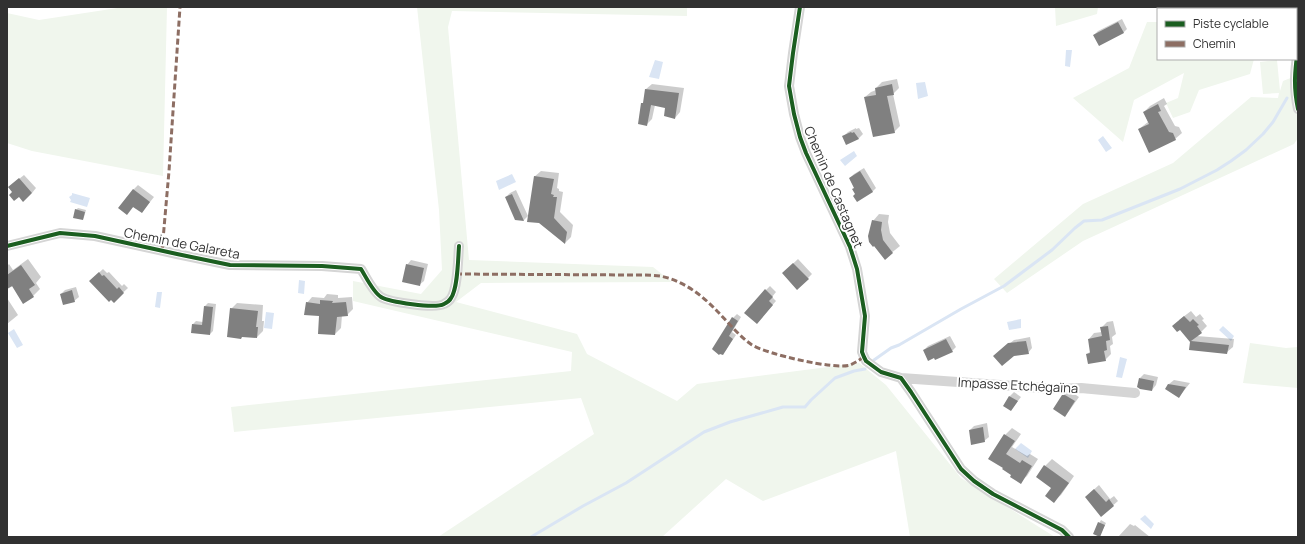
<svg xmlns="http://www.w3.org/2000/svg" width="1305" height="544" viewBox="0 0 1305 544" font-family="Manrope,sans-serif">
<rect width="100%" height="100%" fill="#fff"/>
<path fill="#f0f6ed" d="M124,7H167L163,176L32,151L7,143V13L39,20Z
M417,7H687V16L452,11L448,27L469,260L653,267L672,282L481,283L456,302L577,334L587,354L677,401L697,384L859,363L886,385L961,478L1055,537H910L896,451L763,501L726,479L662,537H438L594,434L581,398L234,432L231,407L571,371L572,352L353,301V281L421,294L442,270L439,210Z
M1055,7H1098L1097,14L1056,26Z
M1171,7H1298V27L1296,29V9H1170Z
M1147,22H1158V59H1254L1250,74L1199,90L1190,112L1173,118L1166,103L1178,98L1184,73L1134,100L1123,142L1073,98L1129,68Z
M1277,60L1280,91L1283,81L1298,75V138L1294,144L1083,241L1007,293L994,279L1083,204L1173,163L1251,97L1278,98L1279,93L1263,94L1260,62Z
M1250,343L1286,348L1298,347V388L1243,383Z"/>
<path fill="#dae5f4" d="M1066,50H1072L1070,67L1065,66Z
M655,60L663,62L659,79L649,77Z
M925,82L928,96L918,99L916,83Z
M1103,136L1112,148L1106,152L1098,140Z
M854,151L857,156L845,166L840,160Z
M512,174L516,182L499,190L496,181Z
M72,193L90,198L87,207L70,202L71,200L69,197L72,195Z
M299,280L305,281L304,294L298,293Z
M157,292H162L160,308L155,307Z
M266,312L274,313L272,329L264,328Z
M1021,319V328L1009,330L1007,322Z
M1223,326L1234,336L1231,341L1219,330Z
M14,329L23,345L17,348L8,333Z
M1120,357L1127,359L1122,378L1116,377Z
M1021,443L1032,451L1028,458L1015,449Z
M1145,515L1154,524L1151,529L1140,519Z"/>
<path fill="#0003" d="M1122,19L1127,29L1123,33L1094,35L1098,31Z
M897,79L899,88L893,94L900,126L894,132L865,97L871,92L876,90V88L882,82Z
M652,84L684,88L680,112L675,118L666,107L655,105L652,119L646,125L642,104L644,102L646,89Z
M1164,98L1167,104L1164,106L1175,126L1179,127L1182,133L1175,139L1139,129L1148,122L1144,112L1150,106Z
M856,128V129L859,128L863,134L858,139L843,137L848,132Z
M864,168L876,188L872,192L856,194L855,187L850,178L854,174Z
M541,171L559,173L557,188L559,189V191L563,192L560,212L573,225L571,237L565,243L534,177Z
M24,175L36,188L32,193L13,192L14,183Z
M138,185L154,197L142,212L134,206L127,214L133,190Z
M516,190L528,216L524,220L516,219L506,197L510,193Z
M78,208L86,210L84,217L83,219L76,210Z
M879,214L889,215L888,222L890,233L900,246L885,258L874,244L873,221Z
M28,259L41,277L36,283L40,289L33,296L13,286L7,289V266L9,264L13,270Z
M798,259L812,274L797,289L783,273Z
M411,260L428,264L424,281L419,285L407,265Z
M103,269L107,273L109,272L122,286L124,284L128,288L114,301L90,281Z
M770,286L776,292L772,297L776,301L762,317L766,290Z
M76,287L79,297L74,301L61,294L65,290Z
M327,294L338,295V298L352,297L353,309L347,315H342L341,328L335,334L320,315L307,303L312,297L324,298Z
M7,298L18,315L7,324Z
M208,303L216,304L213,331L210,334L192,332L193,324L196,321L203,322L205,306Z
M237,303L263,305L262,321H264L263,331L257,337L231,309Z
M1191,311L1196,317L1200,314L1204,319L1202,320L1207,326L1197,336L1234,339L1233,347L1227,352L1191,342L1179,320Z
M737,314L741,317L732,332L736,335L726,350L722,354L733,318Z
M1113,321L1116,334L1112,337L1113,344L1110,346L1111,354L1105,360L1087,354L1091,351L1089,339L1094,333L1102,332L1101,328L1107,322Z
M950,336L956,347L952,351L924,350L928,346Z
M1030,337L1032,348L1028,353L999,352L1014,340Z
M1144,374L1158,377L1156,385L1152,390L1140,378Z
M1174,380L1190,383L1179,397L1169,384Z
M1067,391H1070L1079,397L1069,411L1065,416L1063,396Z
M1014,392L1021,397L1011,410L1004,406L1010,396Z
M987,423L989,437L984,441L970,430L974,426Z
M1012,428L1021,434L1012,447L1027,456L1030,454L1038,459L1027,476L1020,482L1004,467L1005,435Z
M1052,459L1074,476L1061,495L1054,501L1053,487L1045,466Z
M1099,485L1110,499L1114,496L1118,501L1101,516L1090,493Z
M1101,520L1106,523L1100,535L1094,533Z
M1130,524L1134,526L1135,525L1150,537H1118Z"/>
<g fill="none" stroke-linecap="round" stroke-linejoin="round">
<path stroke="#dae5f4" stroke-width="3" d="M874,360L891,348L899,345L961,309L1004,286L1052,250L1075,228L1084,221L1102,220L1180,189L1217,170L1231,161L1246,150L1263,134L1273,122L1287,98
M531,537L583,506L626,483L704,432L730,422L783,407H805L811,400L835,378L854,371L865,369"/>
</g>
<path fill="#808080" d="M1118,22L1124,33L1099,46L1093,35Z
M892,84L894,95L887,96L895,133L873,137L864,97L876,95L875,88Z
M645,89L679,93L675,119L664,116L665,108L651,105L647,126L638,124L641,103H643Z
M1158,104L1161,111L1158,112L1169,132L1173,133L1176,140L1149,153L1138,129L1149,124L1143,112Z
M851,132L852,133L854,132L859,139L846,145L842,136Z
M860,171L873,192L857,202L853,196L855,194L852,189L854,188L849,178Z
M534,176L554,179L551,194L554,195L553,197H557L554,218L567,232L565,244L539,223L527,222Z
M19,178L32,193L23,202L19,197L14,201L9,195L12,192L8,187Z
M133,189L150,202L142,213L133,207L127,215L118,208Z
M512,194L524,221L515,220L505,197Z
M75,209L85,212L83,220L73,218Z
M872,220L882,222L881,230L883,240L893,253L885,260L874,246L873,247L869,242L868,236Z
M793,263L809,279L797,290L782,273Z
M406,264L424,268L420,286L402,282Z
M21,265L35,285L29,289L34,297L23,304L12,286L7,289V275Z
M99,272L102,276L104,275L117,289L119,287L124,293L114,303L111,300L109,302L89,281Z
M765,289L773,297L769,301L773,305L757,324L744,313Z
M72,290L75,302L63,305L60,294Z
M320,300L333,301L332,303L346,302L348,316L337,317L335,335L318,334L319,316L304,315L306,302L320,304Z
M204,306L213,307L210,335L191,333L192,324L202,325Z
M230,308L258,311L256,327H258L257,338L242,337L241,339L227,337Z
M1184,316L1190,322L1193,319L1199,325L1197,326L1202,333L1191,341L1229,345L1227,354L1189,350L1190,342L1180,330L1177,332L1172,326Z
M732,317L738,321L729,336L733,339L723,355L720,354L719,355L713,350L712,349Z
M1108,326L1110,340L1106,341L1107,350L1104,351L1106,361L1088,364L1086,354L1090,353L1088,339L1102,336L1100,327Z
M946,339L953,352L935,360L934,358L928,361L923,350Z
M1026,341L1029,354L1014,356L1002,366L993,356L1008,343Z
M1139,378L1154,381L1152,391L1140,389L1137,387Z
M1168,384L1186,387L1179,398L1165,389Z
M1062,395H1065L1075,401L1065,417L1053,409Z
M1009,396L1018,401L1011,411L1003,406Z
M983,427L985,442L971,445L969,430Z
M1004,434L1015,441L1006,454L1020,463L1022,460L1032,466L1021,484L1010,477L1011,475L1002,469L1003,468L988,459Z
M1044,465L1069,483L1054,503L1045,496L1051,488L1036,477Z
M1094,489L1106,502L1109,499L1114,506L1101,517L1085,497Z
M1098,522L1105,525L1100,537L1093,534Z"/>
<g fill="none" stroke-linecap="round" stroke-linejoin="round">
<path stroke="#d5d5d5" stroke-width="10" d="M800,7L793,53L789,86L794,114L800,137L806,153L850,247L857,269L865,316L862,352L864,357L866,361L881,372L901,378L911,392L961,469L974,481L993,494L1062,530L1069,537
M1298,47C1295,71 1293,85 1298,109
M7,246L60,233L95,236L177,254L230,265L322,266L361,269C366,277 373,292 381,297C389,302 435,309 444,304C446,303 450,300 451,298C458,288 458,258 459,246
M901,378L1056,389L1081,388L1135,393"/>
<path stroke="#8d6e63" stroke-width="3" stroke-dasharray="6 3" stroke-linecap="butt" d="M162,251L169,171L180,7
M456,274L636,275C644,275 652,275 660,276C682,280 702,295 717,311C728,322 739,336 752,345C767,354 834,370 850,365C855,363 859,360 864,357"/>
<g stroke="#fff" stroke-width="6">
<path id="cycleway" d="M800,7L793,53L789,86L794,114L800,137L806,153L850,247L857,269L865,316L862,352L864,357L866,361L881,372L901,378L911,392L961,469L974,481L993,494L1062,530L1069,537
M1298,47C1295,71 1293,85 1298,109
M7,246L60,233L95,236L177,254L230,265L322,266L361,269C366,277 373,292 381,297C389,302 435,309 444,304C446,303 450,300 451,298C458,288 458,258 459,246"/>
</g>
<use href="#cycleway" stroke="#1b5e20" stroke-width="4"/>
</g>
<g text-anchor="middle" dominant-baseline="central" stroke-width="4" stroke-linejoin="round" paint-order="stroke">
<g font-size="13" fill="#313131" stroke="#fff">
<text transform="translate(834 187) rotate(67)">Chemin de Castagnet</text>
<text transform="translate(182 243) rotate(11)">Chemin de Galareta</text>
<text transform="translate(1018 385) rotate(3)">Impasse Etchégaïna</text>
</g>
</g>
<rect width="1305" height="544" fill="none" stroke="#313131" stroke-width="16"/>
<rect x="1157" y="8" width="140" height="52" fill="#ffffff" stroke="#adadad"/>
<rect x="1165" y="21" width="20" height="6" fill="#1b5e20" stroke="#adadad"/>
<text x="1193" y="28" font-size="12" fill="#313131">Piste cyclable</text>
<rect x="1165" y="41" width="20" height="6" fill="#8d6e63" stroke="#adadad"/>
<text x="1193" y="48" font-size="12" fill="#313131">Chemin</text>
</svg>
